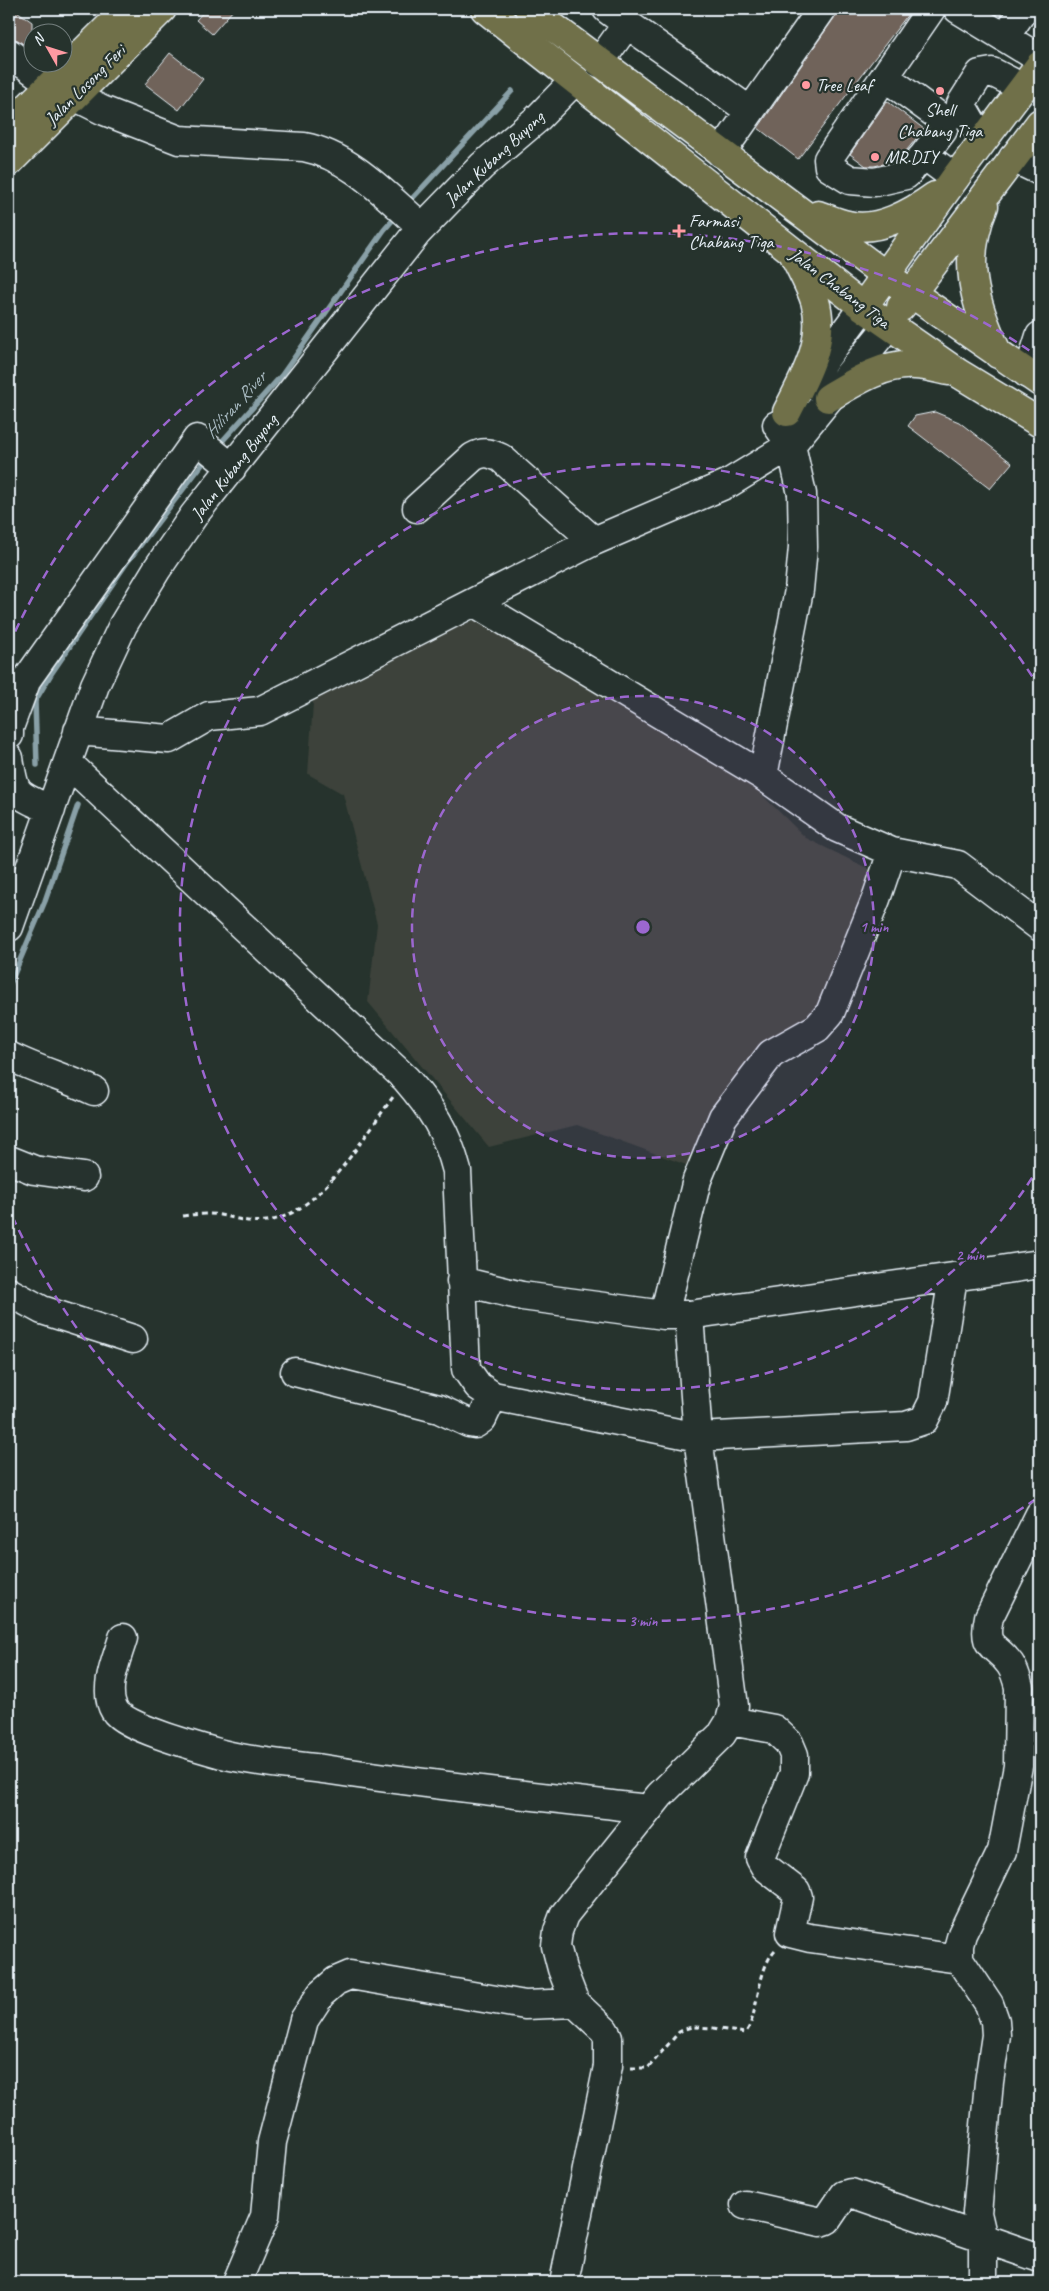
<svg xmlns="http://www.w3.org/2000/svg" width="1049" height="2291" viewBox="0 0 1049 2291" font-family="Caveat,sans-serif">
<rect width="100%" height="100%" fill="#26332d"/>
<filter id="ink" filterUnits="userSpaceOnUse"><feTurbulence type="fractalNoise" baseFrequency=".02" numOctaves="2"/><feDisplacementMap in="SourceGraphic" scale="10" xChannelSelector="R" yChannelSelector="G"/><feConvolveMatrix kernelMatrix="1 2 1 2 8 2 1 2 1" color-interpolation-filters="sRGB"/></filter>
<g filter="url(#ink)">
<path fill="#3c423a" d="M479,618L675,730L760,793L806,838L873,871L815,1012L765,1044L689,1166L577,1125L489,1147L368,1002L377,924L343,794L308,774L314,689Z"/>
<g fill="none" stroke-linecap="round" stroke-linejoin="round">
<path stroke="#89a0a7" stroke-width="5.5" d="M408,203L512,91
M217,447L282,375L384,230L398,214
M37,765L35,701L51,674L128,561L207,458
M9,986L45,901L78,805"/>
</g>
<path fill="#70645a" stroke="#e8f1f8" d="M9,9H14L32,22V51L18,40L9,38Z
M206,9H234L212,34L196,20Z
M840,9H912L798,159L758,128Z
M170,53L203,79L179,110L145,84Z
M887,101L924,129L898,161L874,166H866L850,154Z
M935,412L959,422L1012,463L990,489L908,426L915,416Z"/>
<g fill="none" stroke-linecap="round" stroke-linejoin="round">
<g stroke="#e8f1f8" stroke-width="31">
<path id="minor" d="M607,9L627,24
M931,9L828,159L829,167L850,180L875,182L906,175L924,155L955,178
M958,9L1040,59
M1005,37L1024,9
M9,53L51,84
M599,63L627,24L750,111
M885,77L941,118L944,123L943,130L924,155
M74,96L102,110L179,140L304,147C351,156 387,197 422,227
M986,136L972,123L961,104L980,74L992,72L1023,88
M721,153L822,9
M1013,158L1040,171
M1028,374L1040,336
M805,386L863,307
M417,508L473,457C484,451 490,453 501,458L594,541
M475,603L763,776L837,828L892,852L958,865L1040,927
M78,731L169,739L209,716L260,711L594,541L729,483L791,445L889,325
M9,735V728L27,679L197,439L232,468
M9,758C15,797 15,793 51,810
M68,763L406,1079C432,1109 447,1132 457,1171L466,1369L478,1386L493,1396L698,1437L906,1426L924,1420L933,1402L953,1277L1040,1264
M763,776L799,590L803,547L802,494L791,445L777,425
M9,927L95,685L123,625L157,569L194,515L417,233L482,166L537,119L575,80
M9,1056C37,1070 66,1078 94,1091
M9,1160L34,1170L84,1177
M461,1281L522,1296L664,1315H689L953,1277
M9,1292L42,1310L133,1339
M664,1315L697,1180L723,1117L771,1054L817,1028L830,1013L876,899L892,852
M295,1372L439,1409L469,1423L475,1424L482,1419L493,1396
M123,1638C117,1659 102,1690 115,1711C124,1727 201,1748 222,1754C257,1763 295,1765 330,1770C436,1786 542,1797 649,1809
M730,1721L774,1729L789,1743L794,1755V1773L760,1858L765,1867L796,1891L798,1897L790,1933L810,1938L959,1959
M745,2205L821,2222L827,2220L844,2195L851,2193L1040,2258
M237,2282L265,2216L272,2142L304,2020L321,1994L336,1981L350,1975L525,2005L575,2003
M564,2282L608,2066V2037L604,2030L575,2003L562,1969L556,1946L558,1931L564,1915L660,1795L722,1734L730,1721L734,1706L698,1437L689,1315
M983,2282V2239L977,2213L989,2082L996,2035L995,2021L989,2004L959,1959V1945L962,1934L1002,1851L1018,1766L1019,1687C1017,1679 1015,1671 1010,1664C995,1643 982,1650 989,1617L1040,1514"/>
</g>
<g stroke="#e8f1f8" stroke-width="31">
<path id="major" d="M485,9L863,307L958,373L1040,423
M529,9L885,275L1040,382
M9,126L127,9
M9,162L162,9
M984,206C961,261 974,303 998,354
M818,215C827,218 837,223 848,225C877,233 913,212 935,196
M863,307L955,178L1040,65
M901,307L1040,123
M828,398C853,383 883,363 914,365C925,365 938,369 949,371
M787,412C804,378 827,341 815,301C810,285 801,270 794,255"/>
</g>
<path stroke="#e8f1f8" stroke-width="3" stroke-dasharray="5 4" stroke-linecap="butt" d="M183,1216C190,1215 198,1214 206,1214C226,1213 242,1224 266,1221C319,1216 363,1137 393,1097
M631,2068H648L679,2032L685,2029L692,2027L713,2028L745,2033C758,2020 756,1971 775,1950"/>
<use href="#minor" stroke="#26332d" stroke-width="28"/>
<use href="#major" stroke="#6f704a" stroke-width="28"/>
</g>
</g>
<circle cx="643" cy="927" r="231" fill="#9c67d0" fill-opacity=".12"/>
<g fill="none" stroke="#9c67d0" stroke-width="2.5" stroke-dasharray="9 6">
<circle cx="643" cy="927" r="231"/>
<path d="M1040 1165A463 463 0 1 1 1040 689"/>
<path d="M1036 1499A694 694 0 0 1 9 1209M9 645A694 694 0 0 1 1036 355"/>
</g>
<g fill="#ff9aa2" stroke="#26332d" stroke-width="2">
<circle cx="806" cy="85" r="5"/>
<circle cx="940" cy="91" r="5"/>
<circle cx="875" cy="157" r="5"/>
<path d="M676.5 223.5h5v5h5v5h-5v5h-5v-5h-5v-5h5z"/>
</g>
<g text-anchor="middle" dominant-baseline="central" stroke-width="4.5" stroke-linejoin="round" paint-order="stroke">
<g font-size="18" fill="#e8f1f8" stroke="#26332d">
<text transform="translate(85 85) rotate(-45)">Jalan Losong Feri</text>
<text transform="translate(494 158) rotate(-43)">Jalan Kubang Buyong</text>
<text transform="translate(840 288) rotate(37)">Jalan Chabang Tiga</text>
<text transform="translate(234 467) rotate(-52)">Jalan Kubang Buyong</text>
</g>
<g font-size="18" fill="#e8f1f8" stroke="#26332d" text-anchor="start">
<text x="816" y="85">Tree Leaf</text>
<text x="940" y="110" text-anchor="middle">Shell<tspan x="940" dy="21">Chabang Tiga</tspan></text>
<text x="885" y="157">MR.DIY</text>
<text x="689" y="221">Farmasi<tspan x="689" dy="21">Chabang Tiga</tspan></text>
</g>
<g font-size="19" font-style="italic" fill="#a9bbc2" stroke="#26332d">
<text transform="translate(235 405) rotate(-48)">Hiliran River</text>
</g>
</g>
<circle cx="643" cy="927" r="8" fill="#9c67d0" stroke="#26332d" stroke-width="2.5"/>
<g font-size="15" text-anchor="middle" font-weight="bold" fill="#9c67d0" stroke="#26332d" stroke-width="4.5" stroke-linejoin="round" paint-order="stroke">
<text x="874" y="932">1 min</text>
<text x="970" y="1260">2 min</text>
<text x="643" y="1626">3 min</text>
</g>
<rect width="1049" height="2291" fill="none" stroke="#26332d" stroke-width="30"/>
<rect x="15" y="15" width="1019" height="2261" fill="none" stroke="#e8f1f8" stroke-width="2" filter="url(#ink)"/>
<g transform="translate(48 48) rotate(309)"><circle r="24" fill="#26332d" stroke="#747f7e"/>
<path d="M0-4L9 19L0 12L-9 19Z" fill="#ff9aa2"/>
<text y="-8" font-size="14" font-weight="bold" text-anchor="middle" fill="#e8f1f8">N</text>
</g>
</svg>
